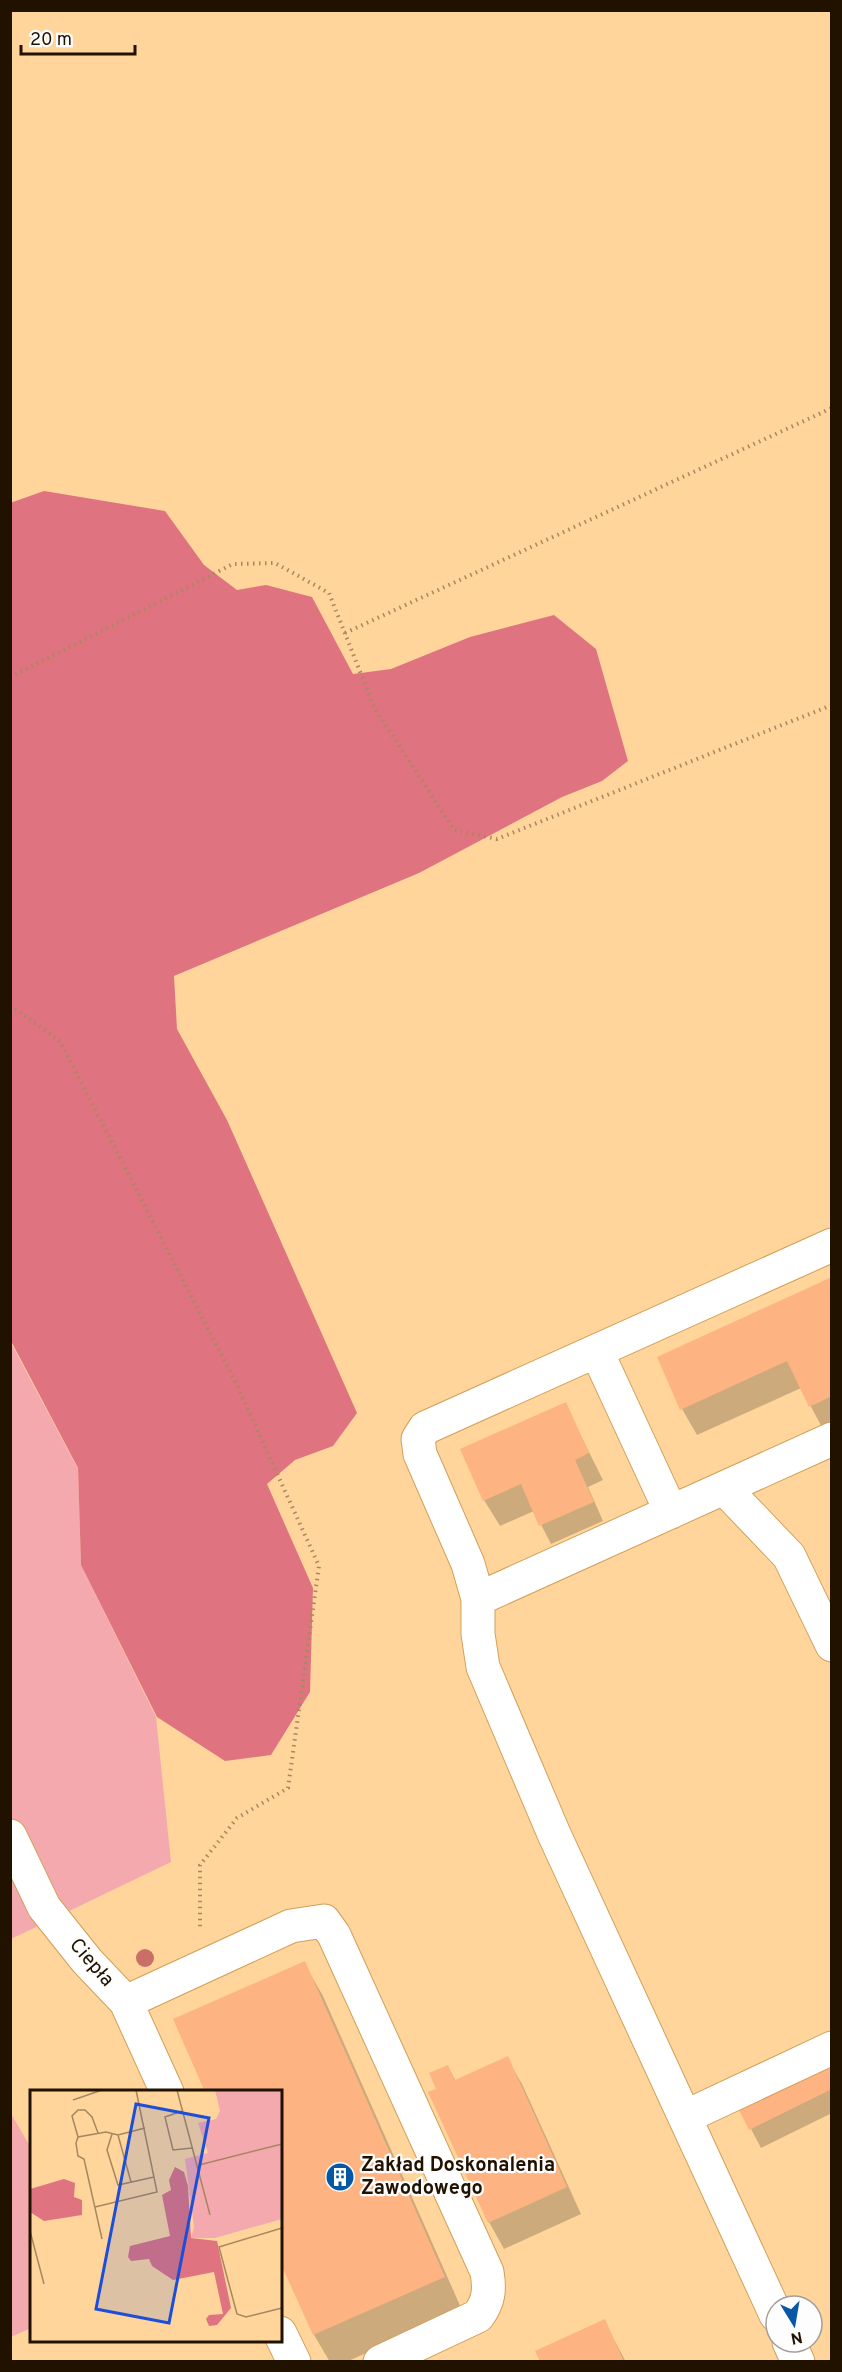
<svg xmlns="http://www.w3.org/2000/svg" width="842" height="2372" viewBox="0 0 842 2372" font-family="Overpass,sans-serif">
<rect width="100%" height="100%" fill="#ffd59c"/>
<path fill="#f4a9af" d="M10,1341L78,1469L81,1565L156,1717L171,1862L11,1939Z
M10,2112L31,2148V2328L11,2337Z"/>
<path fill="#df7480" d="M44,491L165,511L204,565L237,590L266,585L312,597L353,674L391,669L470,637L554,615L596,649L628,761L602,781L562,797L419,873L174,976L177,1029L227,1120L357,1413L333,1446L295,1460L267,1484L313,1588L310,1692L271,1755L225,1761L157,1717L81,1565L78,1468L11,1341L10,503Z"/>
<path fill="#0003" d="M832,1279V1430L825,1433L801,1388L697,1435L682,1409Z
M565,1404L603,1480L588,1487L603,1521L551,1544L534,1511L500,1526L484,1500Z
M304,1963L323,1996L462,2310L346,2362H330L314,2335L280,2258Z
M507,2058L522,2084L581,2214L504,2249L489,2222L438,2089L448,2067L456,2081Z
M832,2072V2113L761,2148L751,2129Z
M604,2321L626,2362H542Z"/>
<path fill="#fdb382" d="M832,1277V1396L809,1407L787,1361L680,1410L657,1357Z
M566,1402L589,1453L575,1460L594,1502L539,1526L521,1484L483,1501L460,1449Z
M305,1961L445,2277L313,2335L280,2262V2092H205L173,2019Z
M508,2056L567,2187L488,2223L428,2092L436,2089L429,2073L448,2065L455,2080Z
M827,2062L832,2070V2089L749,2130L737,2106Z
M605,2319L624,2362H540L535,2351Z"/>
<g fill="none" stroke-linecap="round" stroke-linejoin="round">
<g stroke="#d29f57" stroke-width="35">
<path id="minor" d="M597,1352L671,1512
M724,1488L789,1556L832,1645
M478,1599L832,1439
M10,1836L44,1907L87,1961L126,2002L167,2092
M126,2002L291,1926L324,1921L334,1935L487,2272C490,2290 489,2301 478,2316L380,2362
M685,2117L832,2048
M776,2315L554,1834L483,1667L478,1634V1599L468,1564L420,1454L418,1439L425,1428L832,1245
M280,2333L294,2362
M789,2342L798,2362"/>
</g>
<path stroke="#a7885e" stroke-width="4" stroke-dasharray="1.5 4.5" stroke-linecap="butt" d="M345,633L832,408
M10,677L233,564L275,563L329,593L374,707L454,830L497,839L832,705
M10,1005L60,1041L236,1383L319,1566L288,1788L237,1818L200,1865V1928"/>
<use href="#minor" stroke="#fff" stroke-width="33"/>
</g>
<circle fill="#ca6f67" cx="145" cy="1958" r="9"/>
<defs>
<g id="building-disc" transform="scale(1.5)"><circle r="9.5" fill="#0657a6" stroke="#fdfdfd"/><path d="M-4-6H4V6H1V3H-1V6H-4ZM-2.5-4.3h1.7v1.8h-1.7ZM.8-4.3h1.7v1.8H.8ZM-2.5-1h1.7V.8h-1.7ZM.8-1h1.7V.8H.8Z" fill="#fff"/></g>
</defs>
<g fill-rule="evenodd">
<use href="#building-disc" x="340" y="2177"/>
</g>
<g text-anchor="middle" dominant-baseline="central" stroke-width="4.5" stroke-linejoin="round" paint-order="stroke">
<g font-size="20" fill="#211200" stroke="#fdfdfd">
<text transform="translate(91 1963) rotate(49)">Ciepła</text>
</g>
<g font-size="20" font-weight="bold" fill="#211200" stroke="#fdfdfd" text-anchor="start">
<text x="361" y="2166">Zakład Doskonalenia<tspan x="361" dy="23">Zawodowego</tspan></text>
</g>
</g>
<g transform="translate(30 2090)">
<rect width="252" height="252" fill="#ffd59c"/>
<path d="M185,0H252V129L185,148H161L164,137L155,69L178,63L168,33L186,29L190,21Z" fill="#f4a9af"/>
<path d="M145,77L154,82L158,96L161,148L187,151L201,218L187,235L179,236L176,229L179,225L193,224L184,182L143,190L122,176L119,169L101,171L98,167L100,156L140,146L132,105L141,100L139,90ZM34,89L45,93L44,107L52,110V125L14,131L0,122V99Z" fill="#df7480"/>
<path fill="none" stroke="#a6875e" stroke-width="1.5" d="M147,0L180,125M43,10L72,0M152,21L135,27L143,60L162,58M82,44L77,60L88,95L124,87M88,45L101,92M48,47L42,26L48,20H55L62,27L68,43M169,75L252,54M65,117L127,102L106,0M252,138L189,157L207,224L216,227L252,218M0,141L14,194M72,149L54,69L48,66L46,53L48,47L76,42L88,45L115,38"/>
<path fill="#1d4ed8" fill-opacity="0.15" stroke="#1d4ed8" stroke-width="3" d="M106,14L179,28L139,233L66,219Z"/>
<rect width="252" height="252" fill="none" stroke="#211200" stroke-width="3"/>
</g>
<rect width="842" height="2372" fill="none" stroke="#211200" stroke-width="24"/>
<g transform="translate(794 2324) rotate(169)"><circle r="28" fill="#fdfdfd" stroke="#a59f98" stroke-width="1.5"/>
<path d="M0-4.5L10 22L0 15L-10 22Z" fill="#0657a6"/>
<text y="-9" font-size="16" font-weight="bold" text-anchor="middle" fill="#211200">N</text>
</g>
<path d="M21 45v9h114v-9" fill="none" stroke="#211200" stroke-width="3"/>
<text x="30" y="45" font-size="18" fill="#211200" stroke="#fdfdfd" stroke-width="4.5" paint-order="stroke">20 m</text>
</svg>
